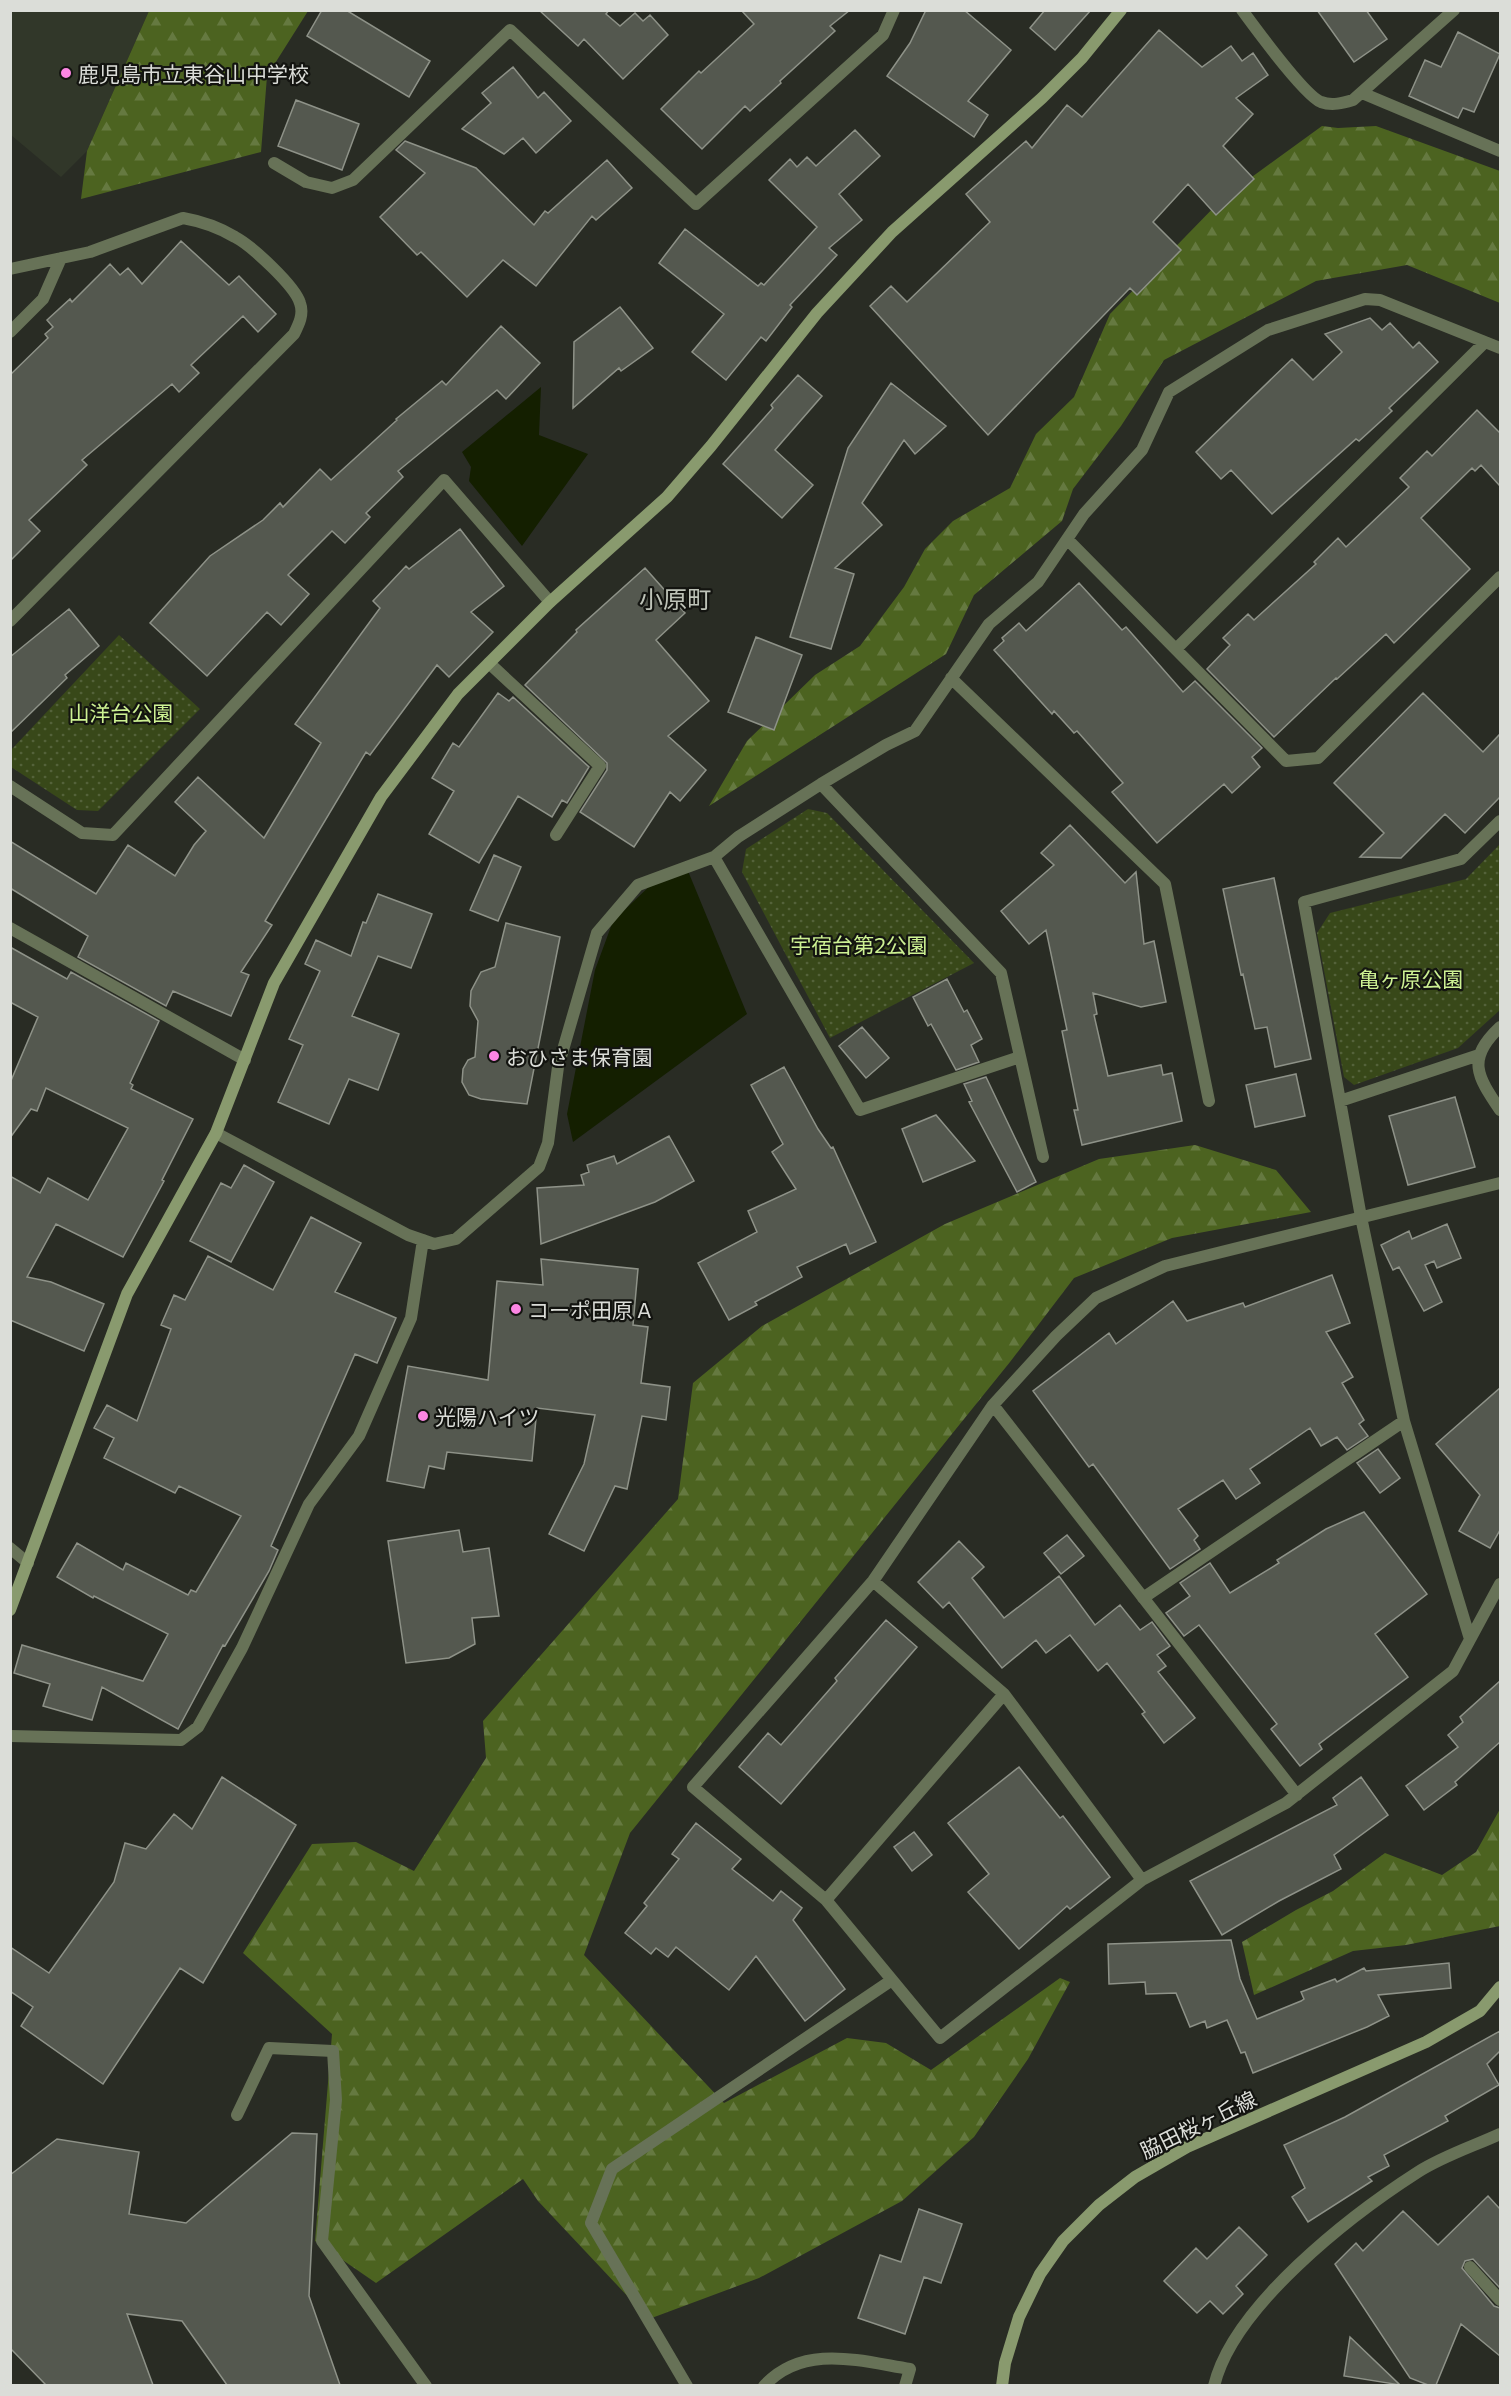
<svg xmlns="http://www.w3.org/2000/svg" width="1511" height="2396" viewBox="0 0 1511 2396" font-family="Commissioner,'Noto Sans JP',sans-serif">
<defs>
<pattern id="forest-firs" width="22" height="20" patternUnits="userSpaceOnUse" patternTransform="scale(1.5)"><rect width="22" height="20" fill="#4c6320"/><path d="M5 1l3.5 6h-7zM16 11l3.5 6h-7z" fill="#657940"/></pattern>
<pattern id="park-dots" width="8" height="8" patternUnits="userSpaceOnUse" patternTransform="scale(1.5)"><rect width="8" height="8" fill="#384819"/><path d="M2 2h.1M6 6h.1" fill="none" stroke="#54623a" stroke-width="1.8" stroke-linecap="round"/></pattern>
</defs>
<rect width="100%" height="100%" fill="#292c24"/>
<path fill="#313729" d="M11,11H149L87,151L61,177L11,135Z"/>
<path fill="url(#forest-firs)" d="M149,11H308L267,76L261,152L81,199L87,151Z
M1322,126L1338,128L1376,126L1500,171V303L1407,265L1316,281L1164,360L1121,426L1073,489L1062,521L974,595L946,654L709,806L747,741L815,675L860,646L904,587L925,549L953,521L1010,488L1036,434L1074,397L1110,314L1223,198Z
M1195,1145L1276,1170L1311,1212L1172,1238L1074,1278L1010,1362L630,1833L584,1955L724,2103L847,2038L886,2043L931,2070L1060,1978L1070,1982L1028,2059L974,2137L902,2201L759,2278L649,2319L538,2201L523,2179L376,2283L315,2241L332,2034L243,1953L312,1844L356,1842L414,1871L486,1758L483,1721L678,1499L693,1383L762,1326L945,1224L1099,1159Z
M1500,1809V1926L1406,1945L1353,1951L1254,1995L1242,1942L1296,1910L1333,1891L1385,1853L1442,1875L1476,1852Z"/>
<path fill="url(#park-dots)" d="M119,635L200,709L98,811L77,810L11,767V750Z
M808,809L827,813L974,963L830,1038L742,872L746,849Z
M1500,844V1010L1458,1048L1354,1085L1344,1077L1317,933L1330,913L1466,879Z"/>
<path fill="#141f00" d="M541,387L539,435L588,454L522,546L469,481L471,467L462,452Z
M688,871L747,1014L573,1142L567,1114L595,970L613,921L655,881Z"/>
<path fill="#54584f" stroke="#8e9288" stroke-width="1.5" d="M322,10H346L430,61L409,97L307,36Z
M539,10H609L606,14L620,26L635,13L643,21L650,15L668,35L623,79L584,39L578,46Z
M741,10H850L830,26L835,31L780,81L781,83L750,111L745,106L702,149L661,109L699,71L701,73L754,24Z
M926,10H964L1011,50L968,101L988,115L974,137L887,76L910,43Z
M1045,10H1091L1055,50L1030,28Z
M1317,10H1366L1387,39L1354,62Z
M1159,30L1202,67L1231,46L1242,61L1253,53L1268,75L1236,98L1253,114L1223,146L1254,179L1216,215L1188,184L1153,222L1181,250L1137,295L1130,288L988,435L870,306L891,286L907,302L990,222L966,194L1026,141L1032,148L1067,105L1082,117Z
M1458,32L1500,54L1474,112L1463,108L1458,118L1409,96L1425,60L1441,67Z
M513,67L538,98L544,92L571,121L536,153L523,138L504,154L462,129L491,103L482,93Z
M296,100L359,124L342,170L278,146Z
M855,130L880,156L839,194L862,220L829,248L837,255L790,305L792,307L766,341L761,337L726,380L692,352L724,314L659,263L685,229L758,286L761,283L764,285L817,227L769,180L790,159L797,167L807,157L816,166Z
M405,141L476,168L534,225L545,211L548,213L607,160L632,188L596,220L592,216L536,286L503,260L467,297L421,252L417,255L380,217L425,173L396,150Z
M181,241L229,285L239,276L276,314L258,332L243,316L191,365L199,373L179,392L172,384L82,460L87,465L29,520L40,531L10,561V375L48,338L45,334L53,327L47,320L70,299L72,302L110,264L120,275L128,268L142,284Z
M620,307L653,348L621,371L619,368L573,408L574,342Z
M1370,318L1382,330L1390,323L1413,348L1419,342L1438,362L1389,408L1392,411L1359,441L1356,439L1272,514L1231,470L1221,479L1196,452L1292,359L1313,380L1342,352L1325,334Z
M501,326L540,363L506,399L497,390L398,471L403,477L366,513L370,517L345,543L332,531L288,575L309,594L281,625L267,612L207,676L150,623L210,556L263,520L280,503L283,507L320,469L331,480L397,420L396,419L442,381L446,385Z
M798,375L822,396L775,450L813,485L782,518L723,464L773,408L771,405Z
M891,383L946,426L915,454L904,440L862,503L882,525L835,568L854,574L831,649L790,637L848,448Z
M1477,410L1500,433V486L1481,465L1475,471L1472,468L1421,518L1470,569L1394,643L1386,634L1337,679L1336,678L1274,737L1207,669L1230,645L1223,638L1248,614L1254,620L1316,564L1314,562L1338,538L1346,547L1409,487L1400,478L1427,451L1432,456Z
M460,529L504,586L471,612L493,632L449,677L437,665L370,755L366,752L265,921L272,925L241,972L249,975L231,1016L173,991L166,1006L78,957L88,936L10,888V841L96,894L128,845L175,876L194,845L206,831L175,802L198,777L264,838L321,743L295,724L380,608L373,601L406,566L409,569Z
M645,568L685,613L656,640L709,701L668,736L706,770L680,801L670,792L634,847L580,812L607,770V763L525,685L577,632L576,630Z
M1079,583L1122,630L1126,627L1183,692L1195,681L1262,748L1252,757L1260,767L1232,793L1224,784L1157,843L1112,792L1123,783L1077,731L1074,733L1054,711L1052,714L994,650L1004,641L1002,638L1019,623L1026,631Z
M69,609L99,646L65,675L67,678L10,733V657Z
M756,637L802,655L774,730L728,712Z
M498,693L509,701L513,697L589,767L567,803L562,800L552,817L518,796L479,863L429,834L454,791L432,778L453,743L459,747Z
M1423,693L1483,752L1500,734V797L1465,833L1445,814L1401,858L1360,857L1384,833L1334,783Z
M1070,825L1125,883L1136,872L1144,944L1154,941L1166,1002L1141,1007L1093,993L1097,1014L1094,1015L1108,1076L1161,1065L1163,1075L1172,1073L1182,1121L1082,1145L1074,1110H1078L1062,1031L1067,1030L1046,930L1029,944L1001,911L1054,865L1041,853Z
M494,855L521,867L498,921L470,910Z
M1274,878L1311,1059L1275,1067L1267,1027L1255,1029L1243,974L1241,975L1223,889Z
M378,894L432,914L411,968L378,956L352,1016L399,1034L378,1090L349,1079L329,1124L278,1102L303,1045L289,1039L320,971L305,964L316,940L351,956L363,922L366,923Z
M506,923L560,937L527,1104L481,1099L469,1095L462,1082L463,1069L468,1060L475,1057L478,1021L470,1006L471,991L481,972L495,967Z
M10,947L67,979L71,972L159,1021L130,1083L133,1085L131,1089L193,1119L162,1180L164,1181L123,1257L56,1224L27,1277L51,1282L104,1304L84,1351L10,1320V1176L40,1193L48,1178L88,1200L128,1128L46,1088L37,1111L31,1109L10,1138V1083L38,1017L10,1002Z
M947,979L964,1012L967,1010L982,1039L971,1045L979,1062L956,1070L931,1024L928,1026L913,997Z
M862,1027L889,1058L866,1078L839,1046Z
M784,1067L818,1129L831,1148L833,1147L876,1242L850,1254L846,1244L797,1267L802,1277L755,1302L757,1305L729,1320L698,1263L757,1232L748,1211L796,1189L772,1152L783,1144L751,1085Z
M1296,1074L1305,1116L1255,1127L1246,1085Z
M986,1077L1036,1182L1017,1192L969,1102L972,1101L964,1084Z
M1455,1097L1475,1167L1408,1185L1389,1116Z
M936,1115L975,1161L923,1182L902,1129Z
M669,1136L694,1181L655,1202L541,1244L537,1188L584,1185L581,1175L589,1172L587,1165L614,1156L617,1164Z
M244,1165L274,1182L231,1262L190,1241L221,1183L231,1188Z
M311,1217L361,1243L335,1292L396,1318L377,1363L355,1354L271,1546L278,1550L269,1571L225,1646L223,1645L178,1729L102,1687L92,1720L43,1706L50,1684L14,1673L22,1645L143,1681L168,1634L94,1596L93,1598L57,1577L77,1543L123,1570L126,1563L188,1595L191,1590L196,1592L241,1516L179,1486L175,1493L104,1458L114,1438L94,1428L107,1405L137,1421L171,1329L161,1325L174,1295L185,1300L208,1256L273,1290Z
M1447,1224L1461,1258L1437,1268L1434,1261L1425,1265L1442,1302L1424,1311L1399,1267L1393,1270L1381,1245L1409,1231L1412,1239Z
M541,1259L638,1269L633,1325L648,1327L641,1383L670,1387L666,1420L642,1416L627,1489L615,1486L584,1551L549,1534L584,1464L595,1415L537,1408L532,1461L447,1452L444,1469L429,1466L424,1488L387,1481L408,1366L488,1380L497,1281L543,1285Z
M1332,1275L1350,1323L1326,1332L1353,1377L1342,1383L1364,1420L1359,1424L1368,1436L1347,1450L1337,1437L1321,1446L1310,1428L1250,1469L1260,1483L1236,1499L1223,1480L1178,1509L1198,1536L1194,1540L1200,1549L1170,1569L1093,1464L1089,1467L1033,1391L1109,1333L1116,1344L1173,1301L1187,1321L1243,1303L1245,1307Z
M1500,1388V1530L1490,1548L1459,1531L1480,1495L1436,1444Z
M1378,1449L1400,1478L1380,1493L1357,1463Z
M1364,1512L1427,1594L1375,1634L1408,1677L1319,1744L1322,1749L1300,1766L1271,1729L1277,1724L1199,1625L1184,1636L1166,1613L1190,1596L1180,1583L1210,1563L1230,1593L1279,1563L1277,1560L1326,1529Z
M459,1530L463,1552L489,1548L499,1616L472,1618L475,1644L449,1658L406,1663L388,1541Z
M1067,1535L1084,1556L1061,1574L1044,1553Z
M959,1541L984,1567L972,1578L1004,1618L1059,1576L1095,1625L1120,1605L1140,1630L1152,1622L1170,1646L1157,1655L1166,1666L1158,1672L1195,1718L1164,1743L1142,1714L1145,1712L1107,1663L1098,1671L1070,1635L1046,1653L1036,1640L1002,1668L949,1602L943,1608L918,1582Z
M886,1620L917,1647L781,1804L739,1767L768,1733L781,1745L837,1681L835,1678Z
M1500,1681V1742L1455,1782L1457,1785L1424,1810L1406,1786L1458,1747L1448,1735L1463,1722L1460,1717Z
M1019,1767L1060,1818L1063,1816L1110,1877L1070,1909L1067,1906L1019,1949L968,1892L989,1874L948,1823Z
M222,1777L296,1825L203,1983L180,1968L103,2084L21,2026L33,2007L10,1991V1947L49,1973L114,1882L125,1843L146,1849L174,1814L192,1829Z
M1361,1777L1388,1815L1334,1855L1341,1869L1279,1901L1222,1935L1190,1881L1337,1805L1333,1798Z
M696,1823L741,1859L732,1869L773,1901L781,1891L802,1908L793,1920L845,1989L805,2021L756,1956L729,1990L676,1947L668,1957L656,1948L651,1954L625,1933L647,1906L644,1903L679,1859L672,1854Z
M914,1832L932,1855L912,1871L894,1847Z
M1231,1940L1240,1979L1257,2019L1301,2001L1304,1999L1301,1992L1335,1979L1337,1982L1364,1968L1366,1971L1449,1963L1451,1988L1378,1995L1389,2016L1367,2027L1253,2073L1245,2052L1241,2053L1227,2020L1207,2028L1205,2021L1190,2027L1176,1993L1146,1994L1145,1982L1109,1984L1108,1944Z
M1500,2031V2051L1487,2064L1499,2085L1445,2116L1448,2121L1384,2155L1389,2166L1368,2177L1372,2181L1308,2222L1292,2197L1305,2188L1284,2145L1345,2117Z
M292,2133L317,2134L309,2296L340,2385H227L182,2321L127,2314L153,2385H46L10,2348V2175L57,2139L139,2152L129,2214L186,2223Z
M1488,2196L1500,2209V2288L1473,2259L1465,2261L1462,2268L1494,2306L1500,2308V2356L1461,2324L1436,2385H1428L1410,2378L1335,2264L1356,2243L1363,2251L1403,2211L1438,2245Z
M919,2209L962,2224L941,2283L924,2277L905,2334L858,2318L880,2255L901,2262Z
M1239,2227L1267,2255L1236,2286L1243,2294L1223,2314L1210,2301L1197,2313L1164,2281L1196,2248L1207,2259Z
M1350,2337L1400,2385L1344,2376Z"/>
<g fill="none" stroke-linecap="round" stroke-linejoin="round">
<path stroke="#677257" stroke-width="12" d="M237,2115L269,2048L333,2051L336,2100L322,2241L426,2386"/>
<path stroke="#677257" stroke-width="12" d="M1242,10C1256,29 1304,95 1321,102C1332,106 1343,103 1353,100L1454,10
M1362,93L1500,151
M274,163L306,182L332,188L353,180L510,30L696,204L883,35L894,10
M10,269L90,252L183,218C200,221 220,228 235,237C252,246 295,286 300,303C304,314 299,324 294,334L10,621
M10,332L43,299L61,258
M1067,539L1286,761L1318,758L1500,577
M1176,649L1485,342
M489,663L600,766L556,835
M951,678L1165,884L1209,1101
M821,784L1001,973L1043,1157
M10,786L82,833L113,835L444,480L550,602
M714,857L860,1110L1020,1057
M10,928L245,1060
M1500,1027C1466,1059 1477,1076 1500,1110
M1340,1101L1479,1055
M216,1133L408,1235L434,1244L456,1239L539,1167L548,1143L558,1067L597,933L638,885L714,857L738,837L821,784L886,745L915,731L989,624L1038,582L1084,514L1142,450L1169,392L1268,330L1365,299L1380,300L1500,348
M1500,1183L1165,1266L1096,1298L1056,1336L993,1405L873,1581L693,1787L826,1900L940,2038L1142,1880L1286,1803L1453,1671L1500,1584
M993,1405L1297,1795
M10,1548L28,1563
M873,1581L1004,1694L1142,1880
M1143,1598L1404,1421
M1470,1639L1404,1421L1361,1217L1304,902L1461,859L1500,821
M10,1736L181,1740L198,1727L242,1648L309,1504L359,1436L411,1318L423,1240
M826,1900L1004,1694
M1470,2267L1500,2300
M687,2386L591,2223L612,2169L892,1980
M764,2386C803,2343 860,2361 910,2369L905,2386
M1214,2386C1233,2306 1351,2215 1418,2172C1443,2156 1474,2146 1500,2134"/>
<path stroke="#899a6e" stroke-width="12" d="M10,1610L127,1294L216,1133L274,983L381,797L458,694L550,602L667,497L711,446L817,313L892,232L1042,98L1082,58L1121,10
M1002,2386L1005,2363L1019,2317L1040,2274L1063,2241L1099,2205L1135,2177L1187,2147L1426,2042L1480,2011L1500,1987"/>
</g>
<g fill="#fc86e3" stroke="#131410" stroke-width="2">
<circle cx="66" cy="73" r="6"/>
<circle cx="494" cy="1056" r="6"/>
<circle cx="516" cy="1309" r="6"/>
<circle cx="423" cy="1416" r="6"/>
</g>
<g text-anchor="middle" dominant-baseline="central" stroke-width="4.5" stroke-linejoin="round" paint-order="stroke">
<g font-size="21" fill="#dbddd8" stroke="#131410" text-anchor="start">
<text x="78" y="73">鹿児島市立東谷山中学校</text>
<text x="506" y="1056">おひさま保育園</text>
<text x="528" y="1309">コーポ田原 A</text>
<text x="435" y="1416">光陽ハイツ</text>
</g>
<g font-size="21" fill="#cdf193" stroke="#131410">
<text x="121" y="712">山洋台公園</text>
<text x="859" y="944">宇宿台第2公園</text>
<text x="1411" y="978">亀ヶ原公園</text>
</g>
<g font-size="21" fill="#dbddd8" stroke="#131410">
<text transform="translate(1198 2124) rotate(-26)">脇田桜ヶ丘線</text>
</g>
<g font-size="24" fill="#bec3b8" stroke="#131410">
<text x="675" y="598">小原町</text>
</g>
</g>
<rect width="1511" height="2396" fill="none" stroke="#dbddd8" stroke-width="24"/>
</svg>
